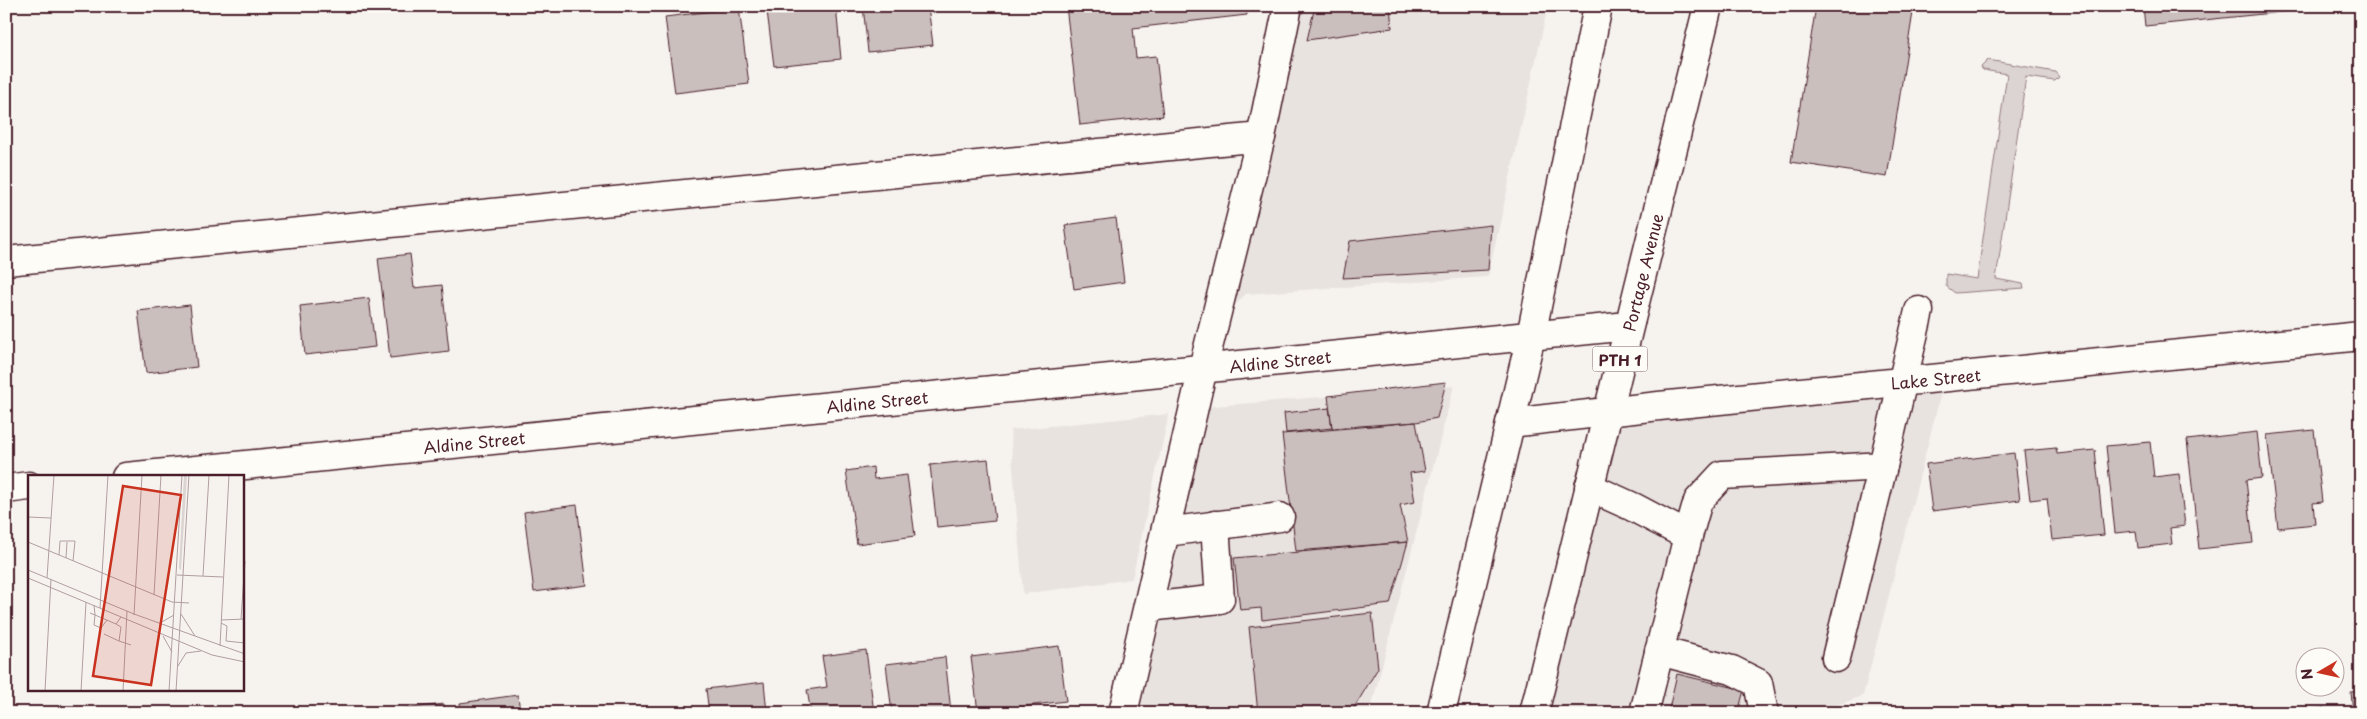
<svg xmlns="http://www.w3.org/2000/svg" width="2367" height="719" viewBox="0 0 2367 719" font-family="'Playpen Sans',sans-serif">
<rect width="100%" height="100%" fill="#f6f3ef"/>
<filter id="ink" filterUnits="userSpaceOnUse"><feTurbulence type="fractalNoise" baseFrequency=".02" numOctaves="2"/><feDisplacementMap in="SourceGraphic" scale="10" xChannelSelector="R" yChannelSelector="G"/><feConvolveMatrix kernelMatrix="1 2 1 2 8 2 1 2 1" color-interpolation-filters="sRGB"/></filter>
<g filter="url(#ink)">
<path fill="#e9e3e0" d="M1291,6H1548L1488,277L1246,294L1215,325Z
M1945,378L1863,696L1815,713H1534L1607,411Z
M1454,386L1370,713H1131L1202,407Z
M1169,414L1132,579L1023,594L1010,430Z"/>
<path fill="#dcd4d2" stroke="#937a7e" d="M1988,60L2055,72L2059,77L2055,81L2026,77L1996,279L2023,284L2024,288L1955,293L1946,286V274L1977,279L2007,74L1983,70L1981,67Z"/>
<path fill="#cbbfbe" stroke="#4a1f2b" d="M809,6H836L841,59L774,66L767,11Z
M863,6H928L933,45L868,52Z
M1066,6H1246L1247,15L1133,28L1136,58L1156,56L1163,116L1080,125Z
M1315,6H1390L1392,28L1307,40Z
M1816,6H1914L1887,177L1791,162Z
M2143,6H2341L2145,26Z
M739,8L749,84L675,93L665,17Z
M1116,218L1124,282L1074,289L1065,225Z
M1491,225L1488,270L1343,278L1350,241Z
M410,254L414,288L442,285L449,351L390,358L378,258Z
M369,298L375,347L305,355L300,306Z
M190,305L197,367L146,373L138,311Z
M1446,382L1437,418L1416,422L1332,428L1328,396Z
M1329,408L1332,428L1286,433L1284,413Z
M1416,422L1425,471L1410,473L1415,502L1400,505L1408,542L1296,551L1282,434Z
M2314,430L2322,502L2313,503L2315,524L2278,528L2267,435Z
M2257,432L2262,478L2246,480L2253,543L2199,549L2187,440Z
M2150,442L2154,477L2179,474L2185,526L2170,528L2172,544L2138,548L2136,531L2115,533L2106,446Z
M2056,448L2057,454L2095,450L2104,535L2052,540L2047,498L2030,500L2024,451Z
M2014,453L2020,500L1932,511L1926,464Z
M988,459L995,521L937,527L930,465Z
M873,467L874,479L907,475L915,536L857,544L846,471Z
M577,505L587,585L534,592L524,512Z
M1408,542L1390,604L1262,620L1261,608L1240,610L1234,558Z
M1372,613L1378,668L1351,713H1258L1249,627Z
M1059,646L1066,701L978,712L971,657Z
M866,650L874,713H811L807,690L827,687L822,656Z
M945,657L951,712L892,713L886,664Z
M1677,674L1744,690L1738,713H1668Z
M764,682L767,713H709L706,689Z
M2361,691V713H2353L2351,692Z
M518,695L520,713H461L460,703Z
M444,704L445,713H388V711Z
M2324,708L2325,713H2282Z"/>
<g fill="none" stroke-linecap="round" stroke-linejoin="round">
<g stroke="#4a1f2b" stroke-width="31">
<g id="minor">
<path d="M6,261L1261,137"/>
<path id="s1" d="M1510,423L1659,406L2361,336"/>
<path id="s2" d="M126,477L1628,326"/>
<path d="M1589,487L1633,507L1688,536L1644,713"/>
<path d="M6,489L29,486"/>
<path d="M1166,532L1280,517"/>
<path d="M1688,536L1698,501L1722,475L1883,466L1919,311"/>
<path d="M1148,607L1220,599L1215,525"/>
<path d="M1659,651L1732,670L1758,683L1764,713"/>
<path d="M1836,658L1883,466"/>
<path d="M1123,713L1203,368L1261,137L1288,6"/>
</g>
</g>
<g stroke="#4a1f2b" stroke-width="31">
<g id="highway">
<path d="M1441,713L1531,336L1598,6"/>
<path id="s3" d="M1534,713L1708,6"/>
</g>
</g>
<use href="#minor" stroke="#fdfcf7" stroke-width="28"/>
<use href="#highway" stroke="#fdfcf7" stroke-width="28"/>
</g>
</g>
<g text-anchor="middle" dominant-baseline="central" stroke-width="5" stroke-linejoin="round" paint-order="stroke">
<rect fill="#fdfcf7" stroke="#806168" stroke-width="1" x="1592.5" y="346.5" width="55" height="25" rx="4"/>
<g font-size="15" font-weight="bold" fill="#4a1f2b">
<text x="1620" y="359">PTH 1</text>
</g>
<g font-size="16" fill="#4a1f2b" stroke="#fdfcf7">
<text stroke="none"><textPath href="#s3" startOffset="454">Portage Avenue</textPath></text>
<text stroke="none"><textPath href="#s2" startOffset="1160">Aldine Street</textPath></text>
<text stroke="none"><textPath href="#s1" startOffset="428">Lake Street</textPath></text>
<text stroke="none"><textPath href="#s2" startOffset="755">Aldine Street</textPath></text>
<text stroke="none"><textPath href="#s2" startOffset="350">Aldine Street</textPath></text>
</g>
</g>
<g transform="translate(28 475)">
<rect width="216" height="216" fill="#f6f3ef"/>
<path d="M156,0H159L153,95L151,93Z" fill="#dcd4d2"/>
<path fill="none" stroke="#b19ea1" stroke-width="1" d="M0,42L23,43M0,67L144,127L161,128M31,80L32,66H47L45,86M38,83L39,67M0,95L106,139L217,179M149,100L195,102M175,101L181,0M0,103L184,180L217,187M19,103L26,0M126,120L133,0M66,130L67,140L88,149L93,142M72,133L80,0M62,138L67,140L66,150L73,153L79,145M153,139L167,161M106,140L114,0M213,144L217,86M193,145L217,144M132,148L146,140M193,148L199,151L198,166L217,168M88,149L93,152L91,166L103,170M76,159L91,166M135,161L144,177M192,171L201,0M150,191L158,178L173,176M17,216L23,104M53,216L58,127M95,216L99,136M141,216L154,0M148,216L161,0"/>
<path fill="#c8321e" fill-opacity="0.15" stroke="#c8321e" stroke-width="2.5" d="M95,11L153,20L123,210L65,201Z"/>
<rect width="216" height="216" fill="none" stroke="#4a1f2b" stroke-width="2.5"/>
</g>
<rect width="2367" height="719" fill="none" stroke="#fdfcf7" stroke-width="25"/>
<rect x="12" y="12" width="2342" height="694" fill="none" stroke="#4a1f2b" stroke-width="2" filter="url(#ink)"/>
<g transform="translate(2320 672) rotate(261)"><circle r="24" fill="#fdfcf7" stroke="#b5a4a5"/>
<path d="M0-4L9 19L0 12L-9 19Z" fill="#c8321e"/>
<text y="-8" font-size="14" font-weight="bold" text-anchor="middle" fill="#4a1f2b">N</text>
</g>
</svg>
